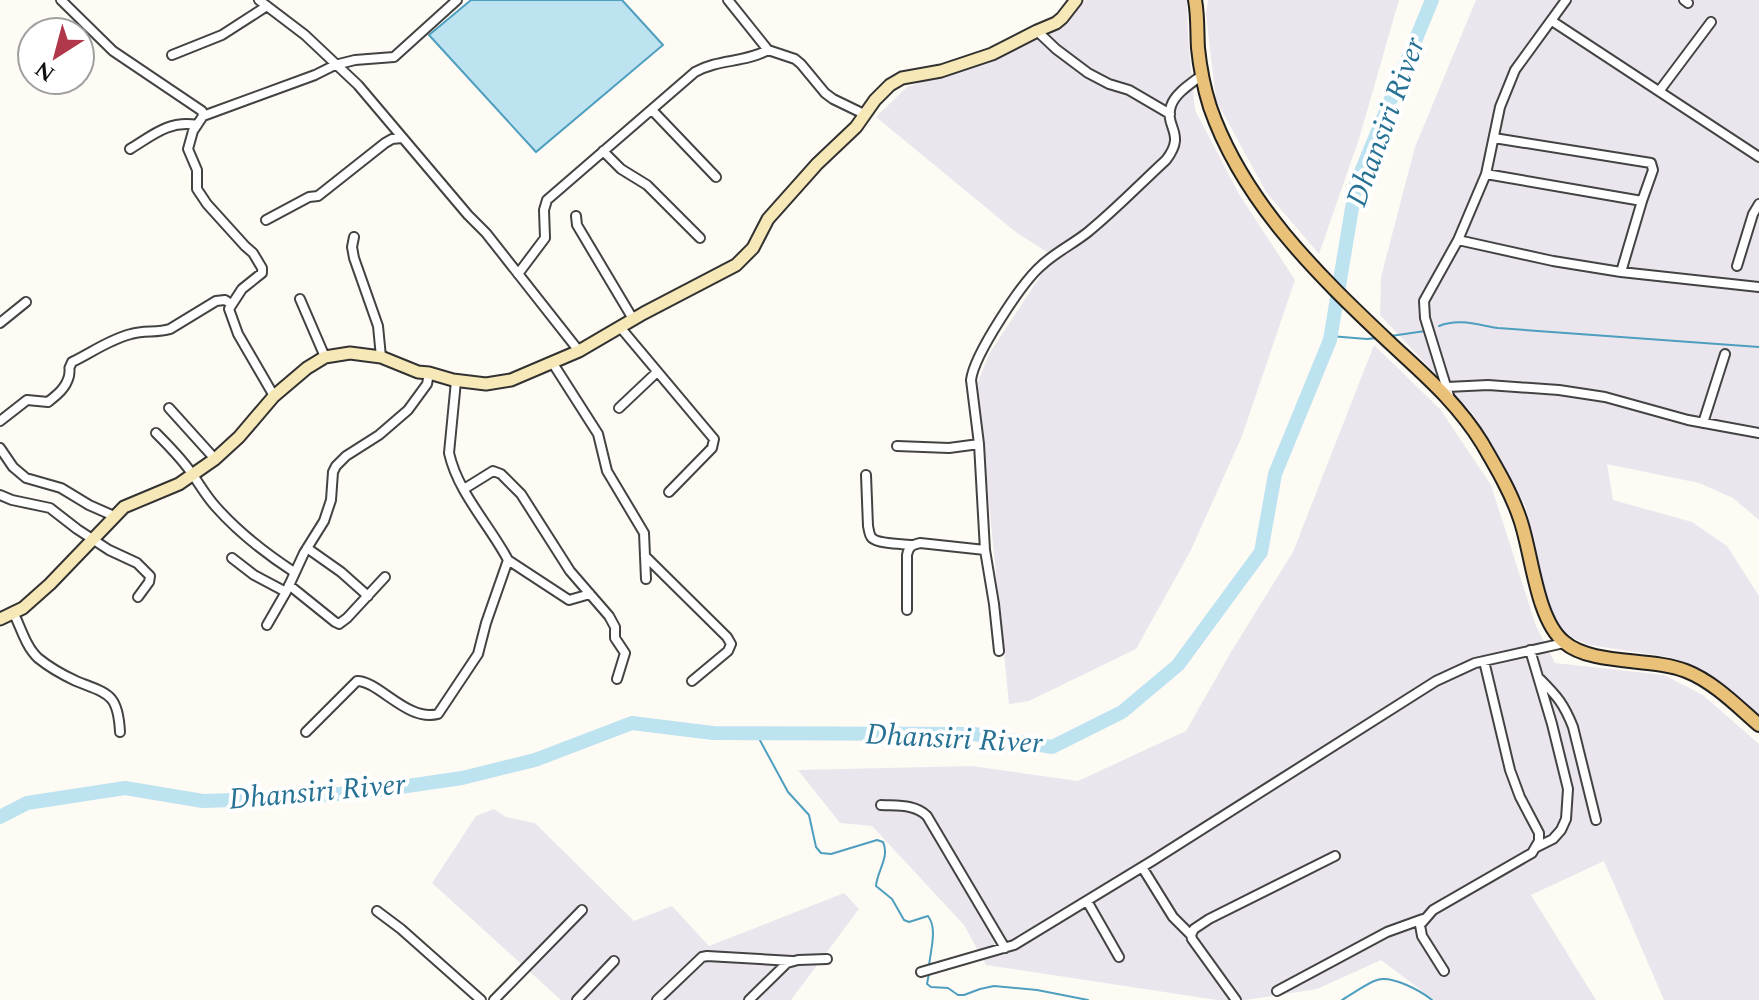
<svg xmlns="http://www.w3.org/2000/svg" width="1759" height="1000" viewBox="0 0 1759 1000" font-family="Spectral,serif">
<rect width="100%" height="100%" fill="#fefbf4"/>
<path fill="#ebe6ed" d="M1086,0H1187L1188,37L1195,110L1239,194L1295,280L1242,436L1191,550L1136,649L1029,701L1009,704L977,384L989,354L1045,269L1058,259L1017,233L876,117L907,87L992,58L1058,27Z
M1208,0H1399L1359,139L1319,254L1266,192L1216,100L1206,15Z
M1476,0H1759V520L1733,498L1699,483L1607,464L1613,500L1692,522L1727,546L1759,596V717L1705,673L1669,657L1589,645L1564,634L1550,610L1525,505L1473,414L1380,315L1381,277L1415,147Z
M1374,345L1440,409L1491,485L1536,626L1555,663L1664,675L1703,695L1759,744V1000H1664L1604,861L1531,895L1596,1000H1434L1381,960L1317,989L1245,1000H1217L986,965L964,925L872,826L840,823L798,770L972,766L1078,781L1186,731L1231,652L1293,552Z
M494,809L506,817L535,823L634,921L672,906L709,946L844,893L859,909L791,1000H561L432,883L476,816Z"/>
<path fill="#bee3f0" stroke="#4d9ebf" stroke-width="2" d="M471,0H622L663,45L536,152L429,35Z"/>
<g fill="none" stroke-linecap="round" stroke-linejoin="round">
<path stroke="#4d9ebf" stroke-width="2" d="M1439,326C1459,318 1478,325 1498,328L1759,347
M1330,336L1367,339L1377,338
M1391,336L1425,331
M756,733L788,792L809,815L816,847L821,853L831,854L877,840L883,842C890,857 877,871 876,886L892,899L904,920L909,922L928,916C938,929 930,951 929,967
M929,973L927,984L931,987L948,988L958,995H964L980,989L994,986L1037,990L1088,1000
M1342,1000C1351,995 1367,983 1377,980C1392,975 1421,991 1432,1000"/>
<path stroke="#bee3f0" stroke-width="14" d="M0,817L27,803L125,788L203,801L296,798L380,790L462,778L535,760L632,723L713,733L974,734L1052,747L1122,712L1178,665L1261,552L1275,474L1330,340L1356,184L1432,0"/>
<g stroke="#434343" stroke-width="12">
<path id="street" d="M61,0L113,51L202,111L203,116L315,75L335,65L355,60L394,57L457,0
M259,0L305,35L358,85L468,215L486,233L579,351
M728,0L768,50L795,59L801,64L825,93L833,99L864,114
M1684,0L1688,3
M1552,21L1759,157
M1037,31L1056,49L1088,73L1109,84L1129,90L1170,114
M172,55L222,35L267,6
M1660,90L1711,22
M652,110L716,177
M203,116L193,131L188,149L197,170V189L207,204L245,246L253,253L262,268V273L242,289L229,309L238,334L274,396
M1494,138L1651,163L1653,170L1642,201L1621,272
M130,149C153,135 169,120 197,125
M603,151L621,169L647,185L700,238
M1486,174L1642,201
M576,216L577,225L633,319
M266,220L309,197L318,196L385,143L392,139L402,138
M354,237L352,247L354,258L378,326L381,357
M1458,240L1553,261L1621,272L1759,287
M1737,266L1753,214L1759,204
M518,274L545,238L544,210L547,200L695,72C718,59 744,63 768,50
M300,299L325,357
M0,323L26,302
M620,327L714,439L712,448L669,492
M552,362L598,434L607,471L644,533L646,579
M1447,387L1488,385L1559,390L1605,397L1688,420L1759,433
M1450,399L1425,318L1424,301L1458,240L1486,174L1500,107L1515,70L1566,0
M169,408L215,459
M619,408L656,373
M0,421L27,400L48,402C57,395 66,388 69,376C71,362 67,374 72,362C91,353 110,339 131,334C144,330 157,333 170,329L216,301L225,300L231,304
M1703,423L1725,354
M156,433C168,445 180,457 190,471C199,483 205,495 216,507C239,533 265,553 294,572
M897,446L949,448L979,444
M0,448L13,467L26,478L61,488L89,505L114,516
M866,475L868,526C869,530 869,535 872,538C878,544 904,544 912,545
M464,489L493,471L501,474L521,494L570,571L609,616L615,627V638L625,653L617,679
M0,495L12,500L50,508L77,529L109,550L137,563L150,576L149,582L138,597
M307,548L341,572L368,596
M645,556L727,637L731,644L728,651L692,681
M232,558L254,575L286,592
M508,560L569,600L590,594
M289,585L335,622L339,624L347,618L385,577
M907,610V555C909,546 912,545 920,543L985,550
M14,614C21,628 26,647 38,658C49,667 63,675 76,681C108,694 118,693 120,732
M267,625L286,592L304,553L324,521L331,500L333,472L336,466L346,456L379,435L408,410L427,384L429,373
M1530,650L1552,724L1568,789L1566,819L1561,830L1553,839L1537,847
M999,651L994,604L985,550L979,444L971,380C974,355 1022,282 1042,265C1056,252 1073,244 1088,232C1115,210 1140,184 1166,160C1187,133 1164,128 1171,106C1175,93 1192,83 1202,75
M1540,679C1557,696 1564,704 1573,727L1596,820
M306,732L357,681C379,681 407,722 438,714L478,654L486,623L508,560C489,524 458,493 449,453L456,381
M881,805C898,806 915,804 927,816L1005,948
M1142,867L1173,917L1191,935
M1087,901L1119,957
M377,911L401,929L481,1000
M1444,971L1422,936L1420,925L1433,910L1532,853L1539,841V833L1520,797L1510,770L1484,661
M921,972L1014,945L1152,861L1436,681L1475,663L1564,643
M1277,991L1387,932L1423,919
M494,1000L582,910
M577,1000L614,961
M657,1000L702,957L707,956L792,961
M749,1000L787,963L798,960L827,959
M1236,1000L1192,939L1191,935L1194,929L1209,919L1335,856"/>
</g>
<g stroke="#323232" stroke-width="15">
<path id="secondary" d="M0,619L23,608L50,584L124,507L179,484L215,459L239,437L274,396L307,368L325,357L350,353L381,357L418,372L429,373L453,380L486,384L511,380L579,351L644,313L736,265L753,248L768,219L817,164L856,127L875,100L890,85L902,78L941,71L992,54L1037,31L1056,23L1062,18L1076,0"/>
</g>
<g stroke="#212121" stroke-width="16">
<path id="primary" d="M1195,0C1198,16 1197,32 1198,48C1200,68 1204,88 1210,107C1243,202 1317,274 1388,341C1423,374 1456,401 1482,443C1496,467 1511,492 1520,519C1532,553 1536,619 1564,642C1592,666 1651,657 1686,671C1714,682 1737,706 1759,725"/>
</g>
<use href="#street" stroke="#fff" stroke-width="8"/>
<use href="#secondary" stroke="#f6e8b7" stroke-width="11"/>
<use href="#primary" stroke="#e9c179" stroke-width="12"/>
</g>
<g text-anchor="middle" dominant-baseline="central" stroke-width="8" stroke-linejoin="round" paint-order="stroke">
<g font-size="30" font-style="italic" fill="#267194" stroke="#fff">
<text transform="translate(1386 122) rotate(-70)">Dhansiri River</text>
<text transform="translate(954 739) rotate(3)">Dhansiri River</text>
<text transform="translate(317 792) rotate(-5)">Dhansiri River</text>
</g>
</g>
<g transform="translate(56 56) rotate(216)"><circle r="38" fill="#ffffff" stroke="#9f9f9f" stroke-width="2"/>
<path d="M0-6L14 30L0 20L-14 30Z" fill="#b1374b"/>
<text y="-12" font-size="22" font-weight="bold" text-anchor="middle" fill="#101010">N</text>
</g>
</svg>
